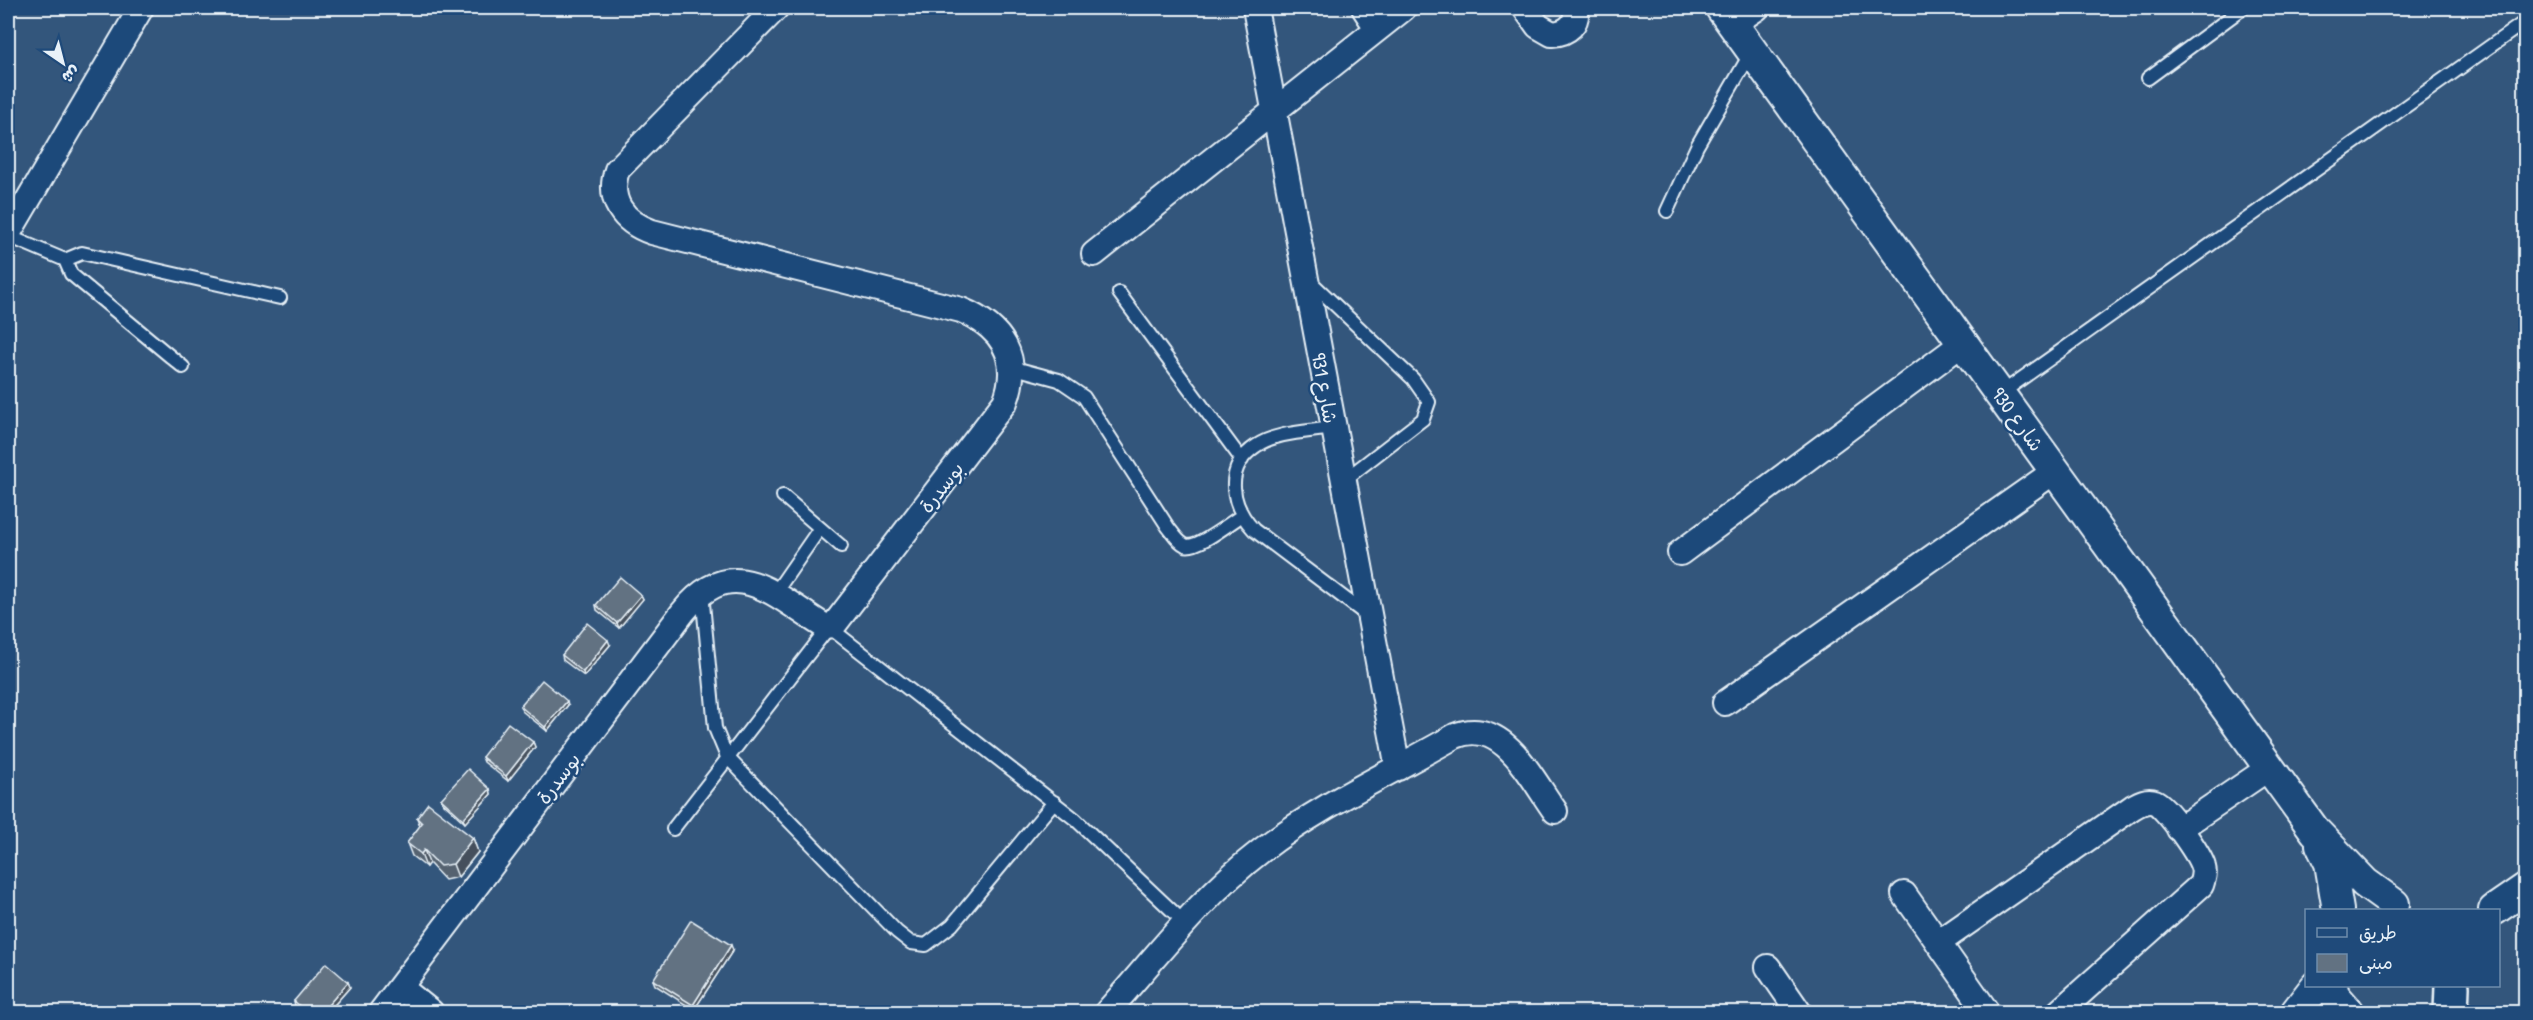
<svg xmlns="http://www.w3.org/2000/svg" width="2533" height="1020" viewBox="0 0 2533 1020" font-family="'Patrick Hand','Playpen Sans Arabic',sans-serif">
<rect width="100%" height="100%" fill="#33567c"/>
<filter id="ink" filterUnits="userSpaceOnUse"><feTurbulence type="fractalNoise" baseFrequency=".0167" numOctaves="2"/><feDisplacementMap in="SourceGraphic" scale="12" xChannelSelector="R" yChannelSelector="G"/><feConvolveMatrix kernelMatrix="1 2 1 2 8 2 1 2 1" color-interpolation-filters="sRGB"/></filter>
<g filter="url(#ink)">
<g fill="none" stroke-linecap="round" stroke-linejoin="round">
<g stroke="#e8f1f8" stroke-width="16">
<path id="service" d="M2148,78L2243,8
M1667,211L1697,146L1752,51
M8,236L65,260L71,274L183,367
M65,260L82,253L280,298
M1310,281L1413,379L1429,402L1423,419L1343,481
M1119,293L1242,460
M1011,367L1059,380L1084,397L1168,527C1173,533 1178,542 1185,545C1196,550 1230,523 1241,516
M2000,394L2526,21
M1332,428C1309,432 1276,432 1256,446C1223,468 1231,506 1254,530L1368,616
M783,496L841,546
M702,593L715,728L727,757L897,932L911,943L926,945L952,925L1054,802
M775,593L820,528
M673,829L829,627L1075,819L1185,923"/>
</g>
<g stroke="#e8f1f8" stroke-width="28">
<path id="minor" d="M1255,8L1398,768
M1364,8L1377,28
M1525,8L1538,26L1552,34C1568,33 1578,24 1576,8
M1733,24L1757,8
M8,234L141,8
M1094,254L1404,8
M1680,553L1963,343
M1725,703L2055,471
M2179,829L2269,768
M1904,894L1987,1012
M1938,943L2133,807C2140,803 2147,799 2155,802C2166,806 2200,855 2203,867C2205,874 2203,879 2201,885L2059,1012
M1768,967L1799,1012
M400,987L431,1012
M381,1012L683,612C733,550 774,595 824,626L834,625L1005,402C1022,358 1002,327 961,310L652,232C623,222 607,200 617,170L776,8
M1107,1012C1156,957 1202,896 1262,850C1320,805 1391,773 1455,736C1503,716 1531,778 1555,811"/>
</g>
<g stroke="#e8f1f8" stroke-width="34">
<path id="tertiary" d="M1721,8L2315,831L2365,883L2394,904
M2321,845L2330,863L2338,910
M2494,910L2526,888
M2332,986L2334,995L2349,1012
M2296,1012L2316,986"/>
</g>
<g stroke="#e8f1f8" stroke-width="38">
<path id="secondary" d="M2451,1012L2452,987"/>
</g>
<use href="#service" stroke="#1f4a7a" stroke-width="12"/>
<use href="#minor" stroke="#1f4a7a" stroke-width="24"/>
<use href="#tertiary" stroke="#1f4a7a" stroke-width="30"/>
<use href="#secondary" stroke="#1f4a7a" stroke-width="33"/>
</g>
<path fill="#546270" stroke="#e8f1f8" stroke-width="1.5" d="M641,595L643,599L619,628L597,610L596,605Z
M610,645L584,676L563,660L562,655Z
M568,705L547,731L522,711L520,706Z
M533,742L535,747L508,781L484,762L482,757Z
M490,789L491,794L465,823L443,803L441,799Z
M417,818L473,838L478,852L458,877L445,880L429,863L426,867L412,856L407,843L420,826Z
M733,950L694,1010L655,985L653,980Z
M348,982L350,987L328,1012H303L295,1006L294,1001Z"/>
<path fill="#45505b" stroke="#e8f1f8" stroke-width="1.5" d="M641,595L643,599L619,628L617,623Z
M608,640L610,645L584,676L583,672Z
M567,701L568,705L547,731L545,727Z
M533,742L535,747L508,781L506,776Z
M490,789L491,794L465,823L463,819Z
M473,838L478,852L458,877L453,864Z
M424,850L429,863L426,867L421,854Z
M731,945L733,950L694,1010L693,1005Z
M348,982L350,987L328,1012H322Z"/>
<path fill="#627282" stroke="#e8f1f8" stroke-width="1.5" d="M620,577L641,595L617,623L596,605Z
M587,623L608,640L583,672L562,655Z
M542,680L567,701L545,727L520,706Z
M508,723L533,742L506,776L482,757Z
M468,769L490,789L463,819L441,799Z
M428,803L473,838L453,864L440,866L424,850L421,854L407,843L422,823L417,818Z
M691,920L731,945L693,1005L653,980Z
M326,963L348,982L322,1012H307L294,1001Z
M2526,1008V1012H2520Z"/>
</g>
<g text-anchor="middle" dominant-baseline="central" stroke-width="5" stroke-linejoin="round" paint-order="stroke">
<g font-size="20" fill="#e8f1f8" stroke="#1f4a7a">
<text transform="translate(1325 388) rotate(80)">شارع 931</text>
<text transform="translate(2018 419) rotate(54)">شارع 930</text>
<text transform="translate(941 487) rotate(-52)">بوسدرة</text>
<text transform="translate(558 778) rotate(-53)">بوسدرة</text>
</g>
</g>
<rect width="2533" height="1020" fill="none" stroke="#1f4a7a" stroke-width="30"/>
<rect x="15" y="15" width="2503" height="990" fill="none" stroke="#e8f1f8" stroke-width="2" filter="url(#ink)"/>
<rect x="2305" y="909" width="195" height="78" fill="#1f4a7a" stroke="#6f8dac" stroke-width="1.5"/>
<rect x="2317" y="928" width="30" height="9" fill="#1f4a7a" stroke="#6f8dac" stroke-width="1.5"/>
<text x="2359" y="939" font-size="18" fill="#e8f1f8">طريق</text>
<rect x="2317" y="954" width="30" height="18" fill="#627282" stroke="#6f8dac" stroke-width="1.5"/>
<text x="2359" y="969" font-size="18" fill="#e8f1f8">مبنى</text>
<g transform="translate(63 63) rotate(145)" stroke="#1f4a7a" stroke-width="4.5" paint-order="stroke">
<path d="M0-4.5L10 22L0 15L-10 22Z" fill="#e8f1f8"/>
<text y="-9" font-size="16" font-weight="bold" text-anchor="middle" fill="#e8f1f8">ش</text>
</g>
</svg>
